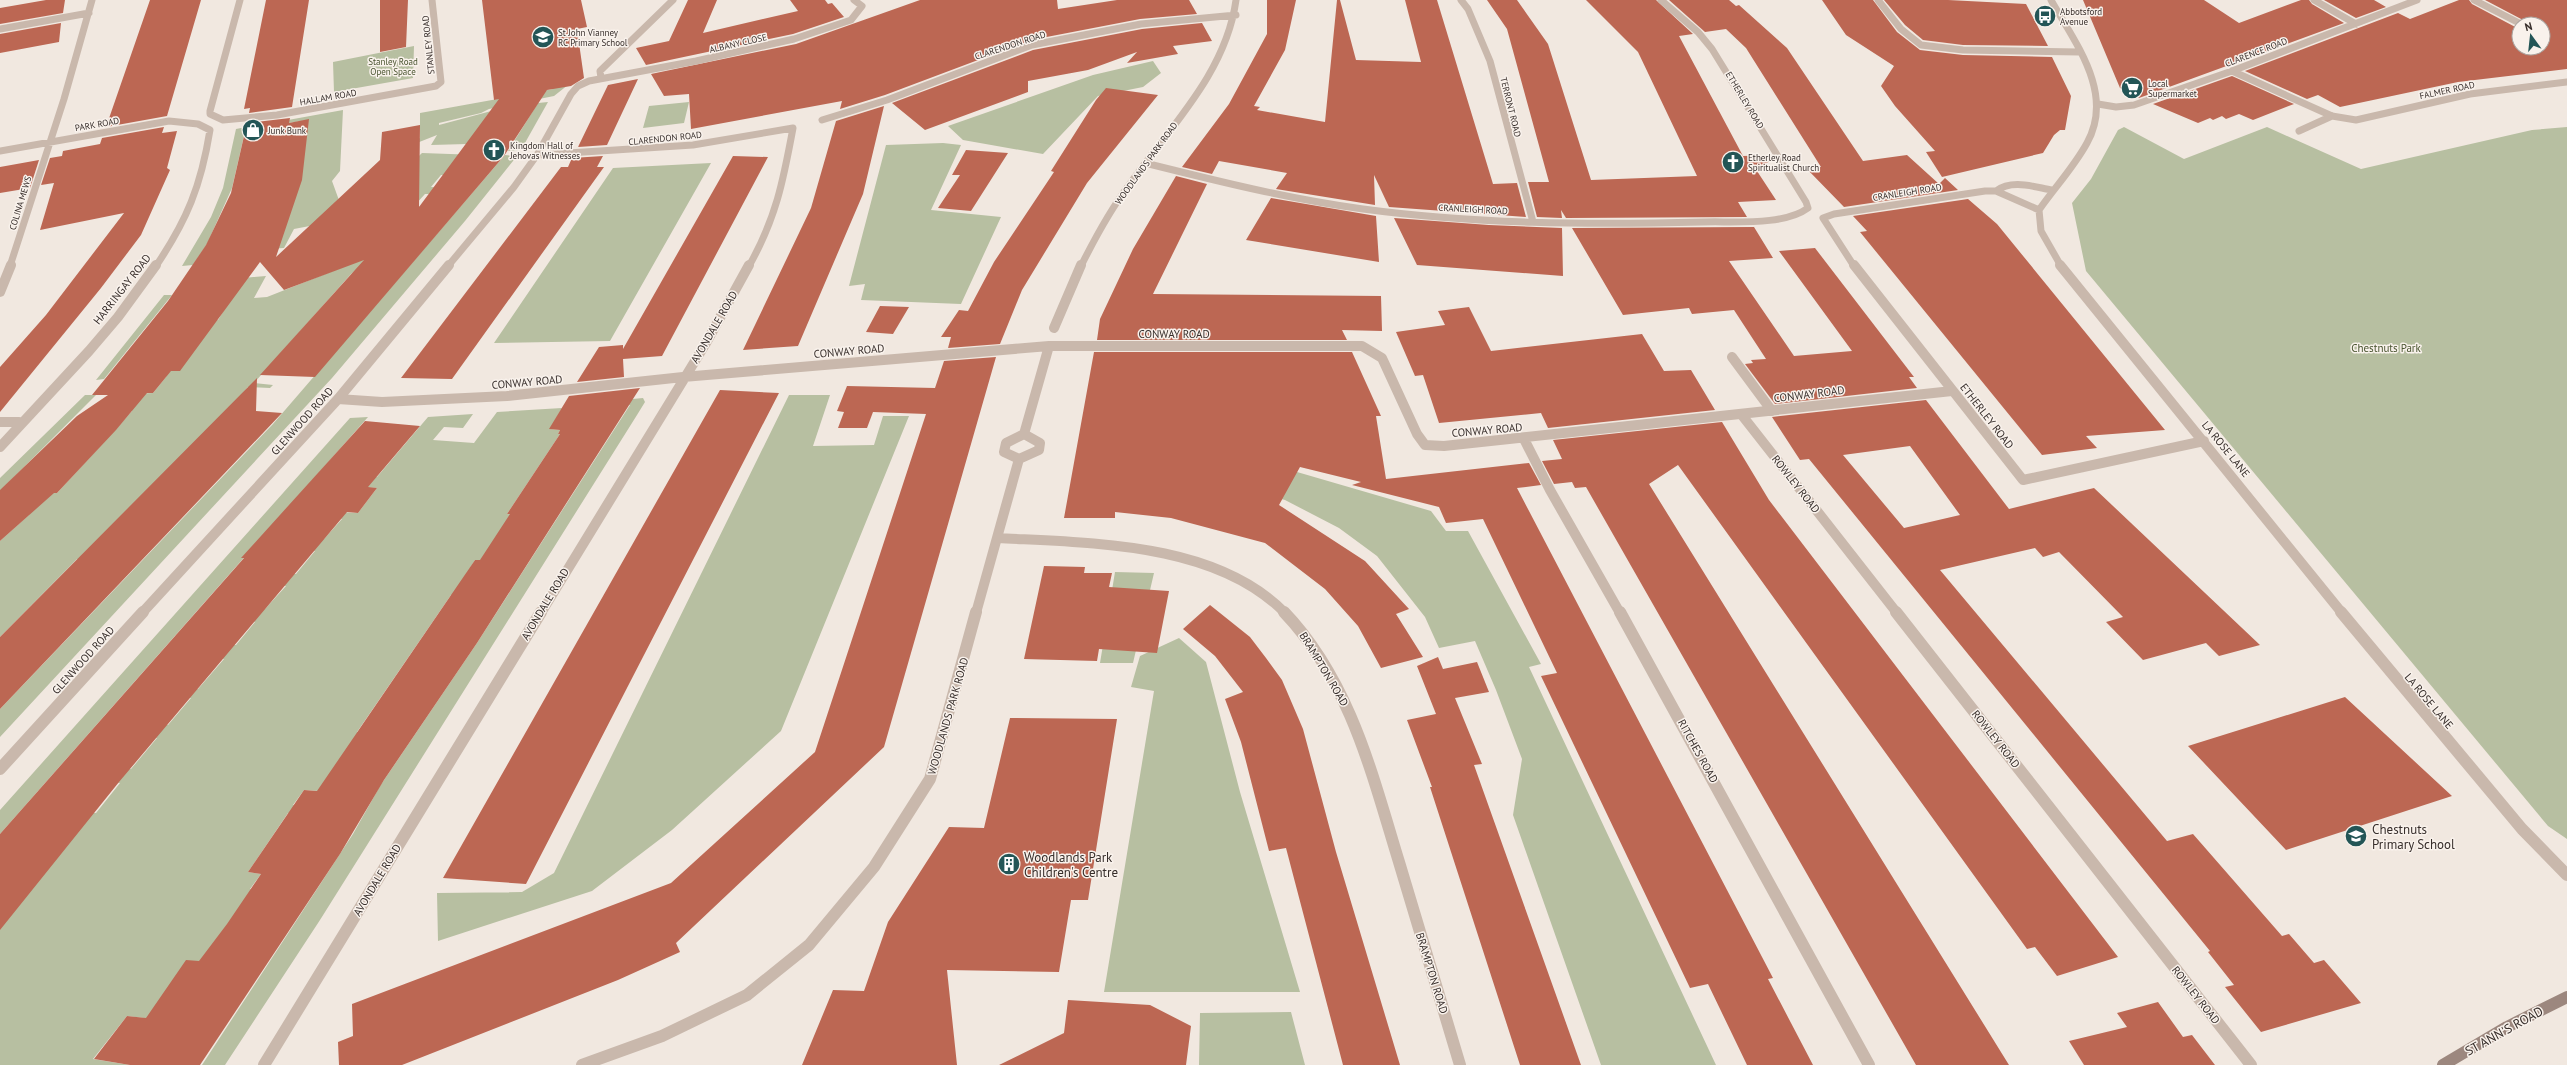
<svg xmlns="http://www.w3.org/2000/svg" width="2567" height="1065" viewBox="0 0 2567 1065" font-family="'PT Sans',sans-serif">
<rect width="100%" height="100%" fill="#f1e8e0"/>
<path fill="#b7bfa1" d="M414,46L413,78L334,92L333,62Z
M1153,61L1161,73L1143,87L1098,96L1043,154L963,140L948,126L1093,75Z
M552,81H573L554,96L489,109L481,113L439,123V125L517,104L467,144L431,145L437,135L384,156L420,138V113L553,89Z
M548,102L521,150L508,151L538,103Z
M689,102L684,123L643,128L649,106Z
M343,110L340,171L332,181L340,203H370L422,153L478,155L459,176L441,175L431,187L448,188L442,194H425L414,206L432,207L351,274L254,383L273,385L270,388L248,387L101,561L77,559L0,637V541L29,515L36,492L57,493L106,440L96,429L117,428L132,411L125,394L153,393L166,377L185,322L218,320L243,278L266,276L254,298L267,297L343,267L341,220L294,229L284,248L267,249L308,120L276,125L277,122Z
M246,127L232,188L207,244L193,265L182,266L211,217L223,188L236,129Z
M2124,127L2184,159L2267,127L2361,169L2532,130L2567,127V839L2548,826L2086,271L2072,203L2091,179L2118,130Z
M943,143L961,145L931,210L1001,217L961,304L861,300L865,284L849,286L886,145Z
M505,155L517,156L465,221L332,378L0,737V709L273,424Z
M711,163L610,341L494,343L613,168Z
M164,295H172L104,379L96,380Z
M85,395H96L0,491V478Z
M789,395H830L813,446L874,445L883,416H909L781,731L672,830L592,891L438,941L437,893L522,892L554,873Z
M643,398L645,402L637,415L320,920L225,1065H202L353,834L380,786L477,643L630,405L591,403Z
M562,408L550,429L560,430L558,434H560L507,514L521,515L490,561L475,560L463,579L466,595H451L357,732L374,733L334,792L304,790L293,805L323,808L318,815L288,813L248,872L261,874L250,889L268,891L179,1022L127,1016L93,1059L130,1065H0V910L66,811L96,813L120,783L94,780L105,767L131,769L157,738L131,735L142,723L168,725L191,698L166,696L172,688L198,689L224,659L200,656L210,644L236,645L255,622L230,619L265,609L286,586L260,584L269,573L296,574L315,551L290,549L299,538L324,539L342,519L322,511L358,513L377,488L344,486L352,476L377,477L428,417L473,414L463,428L444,427L433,440L474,443L497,412Z
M368,417L0,834V810L350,418Z
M1273,465L1431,511L1446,531H1468L1541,664L1529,667L1716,1065H1601L1513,815L1522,759L1496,690L1475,641L1439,648L1425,617L1377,556L1339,528L1285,500L1195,476Z
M1115,572L1154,573L1133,663H1100Z
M1179,638L1206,662L1240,792L1300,992H1104L1154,691L1131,687L1140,656Z
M1291,1012L1305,1065H1199L1200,1013Z"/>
<path fill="#bc6753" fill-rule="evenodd" d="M46,0H65L63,13L0,24V8Z
M150,0H201L167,116L106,127Z
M266,0H309L292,107L249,113L250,108L244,109Z
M380,0H408L406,47L380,52Z
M482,0H581L587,27L577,29L584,78L571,86L547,90L504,156L315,377L260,375L364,260L284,290L260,262L180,371H171L153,393H147L116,430L57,493H54L0,541V490L77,416L108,395H92L168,301L206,245L231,193L247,123L290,118L289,123L309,119L302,180L276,257L380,160L382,132L420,125L419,207L499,99L494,100Z
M688,0H717L703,33L798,11L790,0H825L828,4L832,3L844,17L793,34L646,65L636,48L669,41Z
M920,0H1057L1058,9L1117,0H1189L1197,14L1140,19L1031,40L885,95L840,109L842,101L691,129L689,94L664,96L651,74L796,44Z
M1267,0H1296L1285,50L1254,106L1260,107L1257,110L1325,122L1337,0H1340L1356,60L1421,62L1405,0H1437L1493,184L1517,183L1526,217L1389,207L1374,175L1375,205L1276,189L1287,173L1219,161L1212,174L1182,167L1229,104L1267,34Z
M1487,0H1517L1548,44L1591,180L1697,176L1638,52L1586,0H1656L1693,34L1679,36L1743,156L1771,155L1773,158L1757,171L1776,200L1738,202L1747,217L1566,218L1561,210L1562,218L1537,217L1528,182H1549L1507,29Z
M1669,0H1729L1736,6L1739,5L1787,48L1863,161L1907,155L1939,184L1945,178L1958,190L1844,207L1807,169L1821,167L1746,48L1726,29L1705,32Z
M1822,0H1873L1897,32L1920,50L1963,55L2052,57L2071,96L2065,130H2060L2054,135L2043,153L1942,177L1926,152L1935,151L1895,106L1881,86L1894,66L1846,35Z
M1884,0H1948L2026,4L2048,46L1963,45L1923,40L1905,25Z
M2083,0H2204L2239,23L2301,0H2309L2312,4L2344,23L2139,98L2120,88Z
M2324,0H2374L2386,7L2356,18Z
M2459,0H2469L2472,4L2519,29V48H2543V24H2526L2523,20L2485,0H2567V69L2458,82L2340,107L2318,95L2307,99L2245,71L2398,13L2410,19Z
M61,23L59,42L0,53V34Z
M1202,23L1212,41L1173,46L1178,54L1127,63L1137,52L1088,70L1028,81V92L925,130L892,103L1033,50L1142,29Z
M2232,76L2294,104L2253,120L2239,114L2226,119L2222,116L2213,120L2210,118L2198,123L2153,104Z
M638,79L607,145L578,147L608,85Z
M1106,88L1158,95L1087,183L1022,290L1000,344L948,348L951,337H941L959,310L968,311L994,262L1054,172L1051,171L1096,100Z
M884,106L863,194L798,346L743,350L811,208L836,121Z
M164,127L162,133L177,131L167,168L170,170L141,235L101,288L0,412V367L46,315L124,213L40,230L54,183L41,185L50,158L62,156L63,151L100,144L102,138Z
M966,150L1008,153L971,211L938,208L960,175H952Z
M603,156L597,167H604L452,379L401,378L561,167H568L572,158Z
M733,156L768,157L662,356L623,359L624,377L577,382L599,347L623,345V349Z
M39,160L30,188L0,193V167Z
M1176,176L1207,184L1153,294L1381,296L1382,331L1342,330L1347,340H1097L1100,319L1133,249Z
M1271,198L1376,216L1379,262L1246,240Z
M1968,199L1997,224L2165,430L2086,436L2097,448L2042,455L1860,232L1867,231L1853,216Z
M1394,218L1489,225L1562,228L1563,276L1417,265Z
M1754,227L1773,258L1729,261L1794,356L1852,351L1779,251L1815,248L1914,377H1909L1917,388L1775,404L1745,364L1753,363L1751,360L1766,359L1734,310L1692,314L1689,308L1623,315L1572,228Z
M880,306L909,307L893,334L866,332Z
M1469,307L1491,351L1642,334L1664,371L1691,370L1715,410L1548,428L1541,413L1439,423L1423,375L1415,376L1396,332L1445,325L1438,311Z
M1094,352H1352L1381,416H1376L1386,479L1529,463L1541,485L1517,488L1773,978L1768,979L1813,1065H1747L1708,984L1690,988L1541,676L1557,673L1483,519L1446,523L1439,507L1352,485L1361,482L1300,467L1279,505L1365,561L1409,609L1396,614L1423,657L1381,668L1358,626L1325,589L1265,543L1171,518L1115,512V518H1064Z
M996,357L884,747L676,943L680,952L618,980L402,1065H339L338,1042L353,1036L352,1004L671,883L815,752L926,414L873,412L867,428H838L844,412L837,411L847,386L935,388L944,361Z
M257,378L256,411L282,413L0,709V637Z
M640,388L477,643L384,780L340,854L200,1065H130L94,1059L127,1016L146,1018L186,960L199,961L227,924L261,874L248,872L304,790L317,791L475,560H480L510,514H507L560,434H558L560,430L549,429L569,396Z
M720,390L779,393L526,884L443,878Z
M1926,400L2009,509L2094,488L2260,645L2219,656L2206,643L2143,660L2106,622L2123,617L2059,552L2043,557L2035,548L1940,570L2167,841L2193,834L2282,936L2289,934L2314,963L2324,960L2361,1003L2261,1032L2225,987L2234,985L2208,952L2210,951L1809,459L1800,460L1772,417ZM1910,446L1960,515L1904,528L1843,455Z
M365,421L420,426L368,487L377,488L358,513L347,512L119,782L0,930V834L244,558H241Z
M1722,422L1769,500L2118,957L2057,976L2035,947L2027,949L1678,465L1649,484L2009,1065H1916L1586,487L1575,488L1572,482L1554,484L1542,461L1562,459L1553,440Z
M1044,566L1085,567L1084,573H1112L1109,587L1169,591L1157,653L1099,649L1097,661L1024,659Z
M1210,605L1250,637L1266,658L1282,680L1303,729L1336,852L1400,1065H1343L1286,848L1269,851L1241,742L1225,699L1243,692L1215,656L1183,629Z
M1438,657L1443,669L1477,662L1489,692L1455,698L1482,764L1474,765L1581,1065H1520L1430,787H1432L1407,720L1436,714L1417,666Z
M2345,697L2452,796L2286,850L2188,746Z
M1010,718L1117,719L1088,900H1071L1059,972L947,970L957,1065H802L833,990L864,991L888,922L949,827L984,828Z
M1068,1000L1150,1005L1191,1026L1186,1065H999L1064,1033Z
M2158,1002L2183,1037L2192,1035L2215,1065H2084L2069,1041L2127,1027L2117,1013Z"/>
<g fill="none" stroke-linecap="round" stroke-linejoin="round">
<path stroke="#c9b8ac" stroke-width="7" d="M240,0L210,111V114L223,120L277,115L436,86L441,82L432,0
M1461,0L1468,9L1490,61L1533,222
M1878,0L1901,29L1921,45L1963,50L2079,52
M2051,0C2075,43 2115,93 2087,143C2074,167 2055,187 2039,210L2041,231L2061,266
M2314,0L2356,24
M2474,0L2521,24
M0,29L89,13
M2232,71L2332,116L2356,120L2470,94L2567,82
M601,78L600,71L673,0
M2098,104L2116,107L2134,105L2232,71L2417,0
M822,120L887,100L1032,45L1141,24L1236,15
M2299,131L2332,116
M0,151L169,121L198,124L210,130C201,186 187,220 156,266
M537,155L693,145L793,128C783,182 776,218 749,266
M1145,163C1217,181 1289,199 1363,209C1475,224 1589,225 1703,222C1733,221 1784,226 1808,208L1806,202L1712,49L1698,32L1661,0
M1996,191C2012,179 2034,187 2052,190
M10,266L64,99L92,0
M448,266L514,187L537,155L571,94L578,86L589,81L696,61L794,39L851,20L862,6L854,0
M1081,266C1095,238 1110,210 1129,185C1170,127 1226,73 1236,0
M1854,266L1823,218L1834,214L1985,191H1996L2039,210"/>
<path stroke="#c9b8ac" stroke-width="10" d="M1854,265L2023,480L2204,441
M2060,265L2342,613
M0,292L11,265
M1054,328L1081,265
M1732,357L1772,411
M338,399L382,402L507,396L683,377L1049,346H1362L1382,358L1417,434L1425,445L1444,446L1952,391
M1741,414L1897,613
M0,422H19
M1524,439L1550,490L1620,613
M0,447L89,351L118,317L156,265
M1019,459L1004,452L1006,443L1024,434L1049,346
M1019,459L1039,450L1040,443L1024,434
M998,538C1091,543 1216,542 1285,613
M142,613L338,399L449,265
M541,613L706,343L749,265
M976,613L1019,459"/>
<path stroke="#c9b8ac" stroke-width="12" d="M1284,612C1350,681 1372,774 1399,862C1419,930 1440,997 1460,1065
M1620,612L1869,1065
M1896,612L2251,1065
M2341,612L2522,829L2567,875
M0,769L143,612
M264,1065L541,612
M582,1065L662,1036L747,995L809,945L874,867L930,779L976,612"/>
<path stroke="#9c877e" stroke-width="12" d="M2443,1065L2507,1027L2567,997"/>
</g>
<defs>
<g id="bus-disc" transform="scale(1.15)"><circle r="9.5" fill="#235556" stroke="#f9f2ec"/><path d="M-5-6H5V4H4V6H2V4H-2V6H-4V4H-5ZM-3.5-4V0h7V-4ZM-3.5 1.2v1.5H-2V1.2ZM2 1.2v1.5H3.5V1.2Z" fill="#fff"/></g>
<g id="school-disc" transform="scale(1.15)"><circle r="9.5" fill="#235556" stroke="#f9f2ec"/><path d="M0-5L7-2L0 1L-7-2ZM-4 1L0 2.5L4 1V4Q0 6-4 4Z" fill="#fff"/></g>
<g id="supermarket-disc" transform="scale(1.15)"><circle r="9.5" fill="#235556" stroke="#f9f2ec"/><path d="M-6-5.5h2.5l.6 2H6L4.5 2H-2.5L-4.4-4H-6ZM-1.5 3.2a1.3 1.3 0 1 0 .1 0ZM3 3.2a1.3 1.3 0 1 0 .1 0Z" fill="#fff"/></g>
<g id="shop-disc" transform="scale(1.15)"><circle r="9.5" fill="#235556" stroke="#f9f2ec"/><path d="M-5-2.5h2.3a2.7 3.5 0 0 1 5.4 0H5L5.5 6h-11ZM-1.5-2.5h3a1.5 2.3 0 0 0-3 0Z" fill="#fff"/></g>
<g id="church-disc" transform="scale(1.15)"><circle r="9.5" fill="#235556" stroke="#f9f2ec"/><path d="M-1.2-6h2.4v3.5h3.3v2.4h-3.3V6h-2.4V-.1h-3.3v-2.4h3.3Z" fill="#fff"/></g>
<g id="building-disc" transform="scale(1.15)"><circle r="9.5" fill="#235556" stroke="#f9f2ec"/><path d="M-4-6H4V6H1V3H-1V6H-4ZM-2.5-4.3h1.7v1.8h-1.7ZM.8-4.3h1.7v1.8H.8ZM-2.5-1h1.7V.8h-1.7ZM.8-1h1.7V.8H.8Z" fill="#fff"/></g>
</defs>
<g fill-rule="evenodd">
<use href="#bus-disc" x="2045" y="16"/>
<use href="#school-disc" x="543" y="37"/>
<use href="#supermarket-disc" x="2132" y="88"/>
<use href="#shop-disc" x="253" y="130"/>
<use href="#church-disc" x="494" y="150"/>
<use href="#church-disc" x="1733" y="162"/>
<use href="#school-disc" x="2356" y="836"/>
<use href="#building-disc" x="1009" y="864"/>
</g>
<g text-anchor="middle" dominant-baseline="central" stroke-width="3" stroke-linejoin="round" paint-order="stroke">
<g font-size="9" fill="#372e2b" stroke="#f9f2ec" text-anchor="start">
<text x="2060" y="11">Abbotsford<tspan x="2060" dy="10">Avenue</tspan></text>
<text x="558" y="32">St John Vianney<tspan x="558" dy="10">RC Primary School</tspan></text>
<text x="2148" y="83">Local<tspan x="2148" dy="10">Supermarket</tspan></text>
<text x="268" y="130">Junk Bunk</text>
<text x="510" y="145">Kingdom Hall of<tspan x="510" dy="10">Jehovas Witnesses</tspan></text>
<text x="1748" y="157">Etherley Road<tspan x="1748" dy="10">Spiritualist Church</tspan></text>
</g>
<g font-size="9" fill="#372e2b" stroke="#f9f2ec">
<text transform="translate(738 43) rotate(-13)">ALBANY CLOSE</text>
<text transform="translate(428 45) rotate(-96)">STANLEY ROAD</text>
<text transform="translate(1010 45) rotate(-18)">CLARENDON ROAD</text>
<text transform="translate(2256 52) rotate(-21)">CLARENCE ROAD</text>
<text transform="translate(2447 90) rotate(-12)">FALMER ROAD</text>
<text transform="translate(328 97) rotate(-10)">HALLAM ROAD</text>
<text transform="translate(1745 100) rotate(59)">ETHERLEY ROAD</text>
<text transform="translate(1511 107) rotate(76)">TERRONT ROAD</text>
<text transform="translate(97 124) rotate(-10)">PARK ROAD</text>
<text transform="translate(665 138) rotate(-6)">CLARENDON ROAD</text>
<text transform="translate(1146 163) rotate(-54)">WOODLANDS PARK ROAD</text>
<text transform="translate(1907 192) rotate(-9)">CRANLEIGH ROAD</text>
<text transform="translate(20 203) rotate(-73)">COLINA MEWS</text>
<text transform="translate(1473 209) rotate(3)">CRANLEIGH ROAD</text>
</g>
<g font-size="9" fill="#495430" stroke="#f9f2ec">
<text x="393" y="61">Stanley Road<tspan x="393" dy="10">Open Space</tspan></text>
</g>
<g font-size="11" fill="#372e2b" stroke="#f9f2ec">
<text transform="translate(122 289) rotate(-52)">HARRINGAY ROAD</text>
<text transform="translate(714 327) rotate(-60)">AVONDALE ROAD</text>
<text x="1174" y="334">CONWAY ROAD</text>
<text transform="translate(849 351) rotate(-5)">CONWAY ROAD</text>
<text transform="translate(527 382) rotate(-5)">CONWAY ROAD</text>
<text transform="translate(1809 394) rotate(-7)">CONWAY ROAD</text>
<text transform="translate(1987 416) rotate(52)">ETHERLEY ROAD</text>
<text transform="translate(302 421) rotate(-48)">GLENWOOD ROAD</text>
<text transform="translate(1487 430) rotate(-5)">CONWAY ROAD</text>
<text transform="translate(2226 449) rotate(51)">LA ROSE LANE</text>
<text transform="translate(1796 484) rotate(52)">ROWLEY ROAD</text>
<text transform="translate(545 604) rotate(-59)">AVONDALE ROAD</text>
<text transform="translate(83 660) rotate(-48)">GLENWOOD ROAD</text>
<text transform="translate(1324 669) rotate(59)">BRAMPTON ROAD</text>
<text transform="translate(2429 701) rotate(50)">LA ROSE LANE</text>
<text transform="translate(948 716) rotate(-74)">WOODLANDS PARK ROAD</text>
<text transform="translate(1996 739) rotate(52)">ROWLEY ROAD</text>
<text transform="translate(1698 751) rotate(61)">RITCHES ROAD</text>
<text transform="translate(377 880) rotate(-59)">AVONDALE ROAD</text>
<text transform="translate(1432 973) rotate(73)">BRAMPTON ROAD</text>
<text transform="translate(2196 995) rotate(52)">ROWLEY ROAD</text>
</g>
<g font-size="11" fill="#495430" stroke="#f9f2ec">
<text x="2386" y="348">Chestnuts Park</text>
</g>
<g font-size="13" fill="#372e2b" stroke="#f9f2ec" text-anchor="start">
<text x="2372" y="829">Chestnuts<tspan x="2372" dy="15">Primary School</tspan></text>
<text x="1024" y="857">Woodlands Park<tspan x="1024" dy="15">Children's Centre</tspan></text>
</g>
<g font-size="13" fill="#372e2b" stroke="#f9f2ec">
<text transform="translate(2504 1031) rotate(-29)">ST ANN'S ROAD</text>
</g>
</g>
<g transform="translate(2531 36) rotate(345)"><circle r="19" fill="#f9f2ec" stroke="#aba49f"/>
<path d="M0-3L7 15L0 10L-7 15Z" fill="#235556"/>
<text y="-6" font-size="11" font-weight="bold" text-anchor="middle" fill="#372e2b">N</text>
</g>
</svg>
